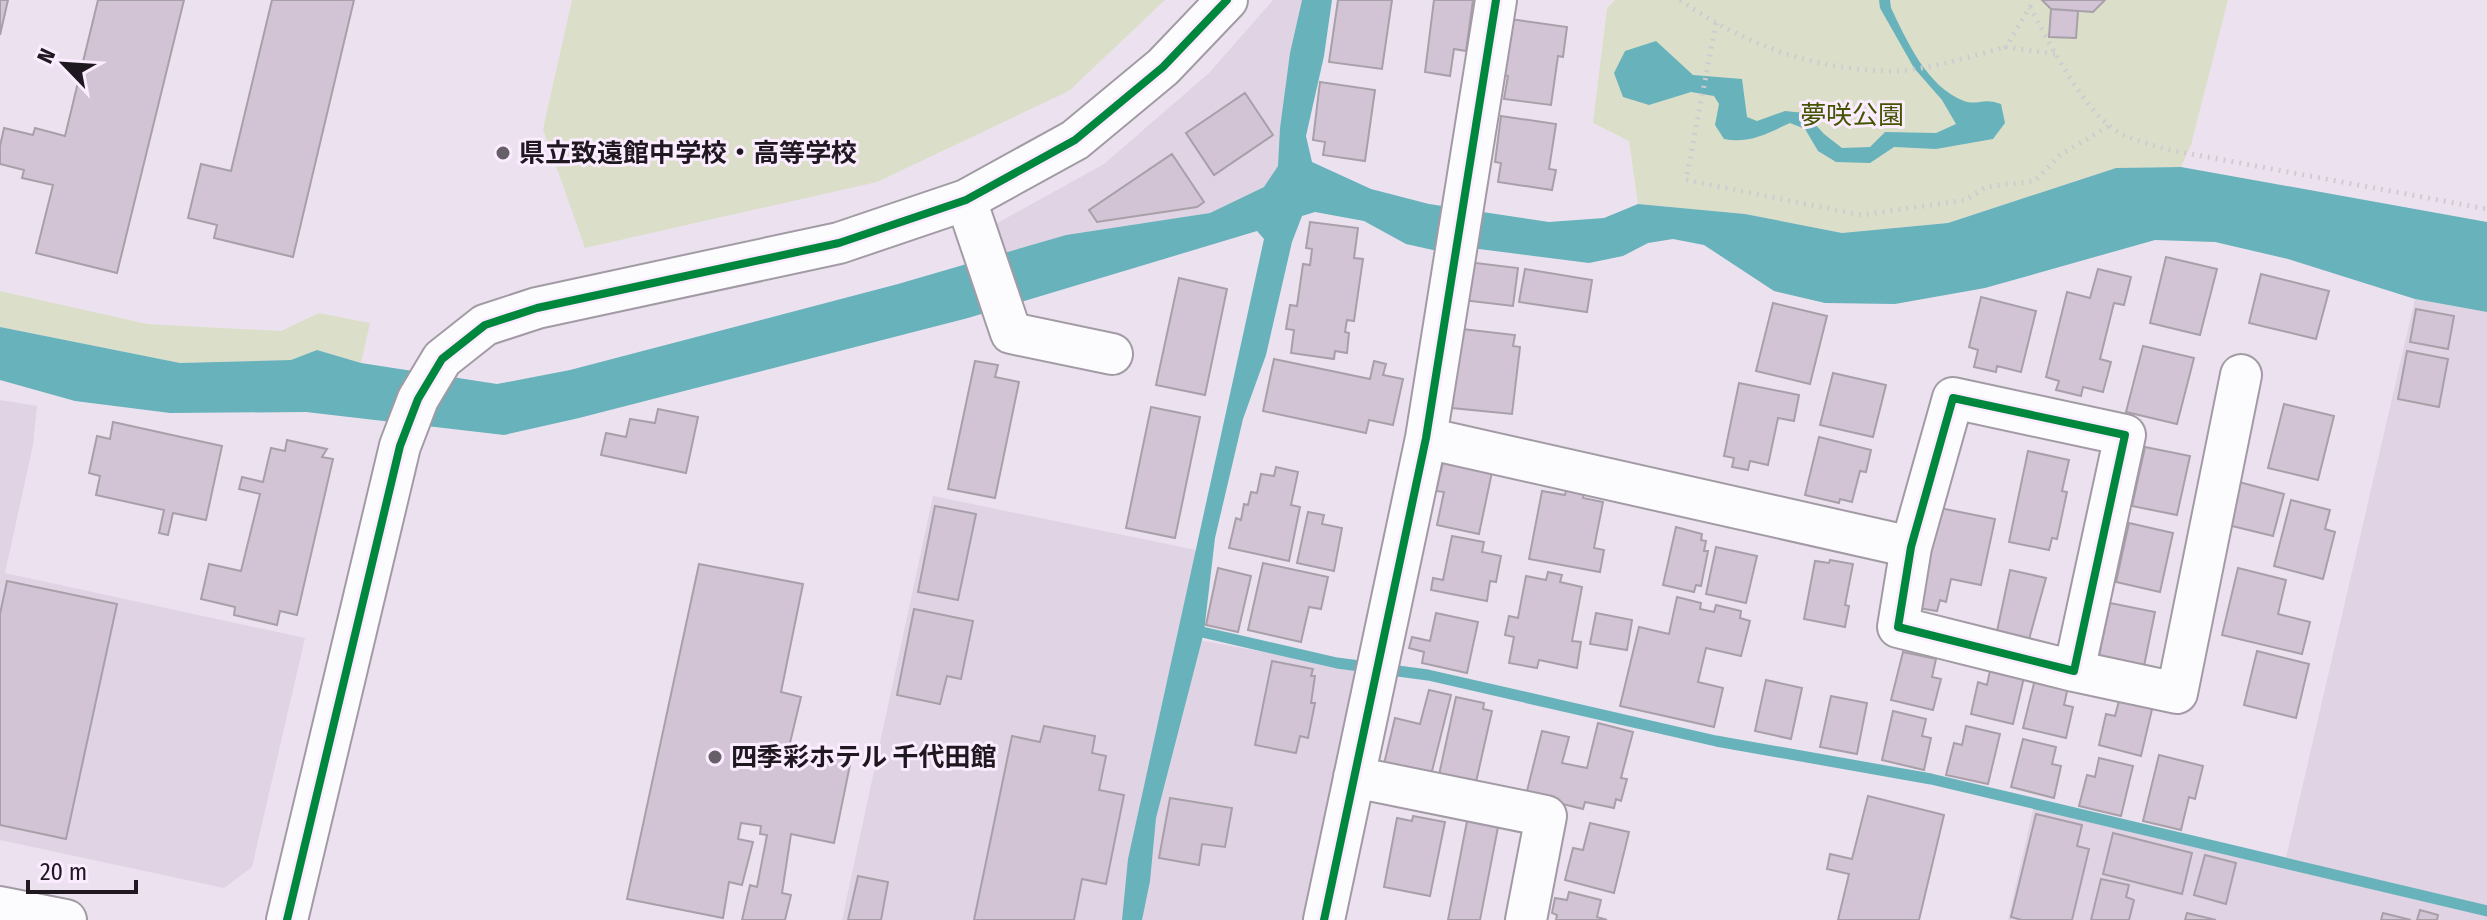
<svg xmlns="http://www.w3.org/2000/svg" width="2487" height="920" viewBox="0 0 2487 920" font-family="'Fira Sans Condensed','Noto Sans JP',sans-serif">
<rect width="100%" height="100%" fill="#ece2ef"/>
<path fill="#dfd3e4" d="M1273,0H1302L1290,53L1280,128L1279,166L1264,187L1210,213L1066,235L1000,254L992,226L1104,164L1209,73Z
M2415,299L2487,312V920H2008L2034,805L2285,862Z
M0,400L37,406L33,445L5,573L305,638L252,867L224,888L0,840Z
M933,496L1206,552L1188,638L1367,671L1313,920H842Z"/>
<path fill="#dbdfc9" d="M572,0H1165L1069,91L877,182L585,248L543,129Z
M1615,0H2228L2191,145L2181,167L2116,168L1948,223L1842,233L1745,214L1638,204L1629,141L1593,123L1607,8Z
M0,291L147,324L281,331L319,313L370,323L361,363L317,350L291,360L180,363L0,327Z"/>
<path fill="#68b2bb" d="M1302,0H1332L1324,56L1306,136L1312,162L1371,189L1429,204L1549,222L1604,218L1638,204L1745,214L1842,233L1948,223L2116,168L2181,167L2487,222V312L2415,299L2288,259L2215,242L2155,240L1985,288L1895,304L1825,303L1774,291L1704,245L1673,239L1648,243L1623,256L1589,263L1479,249L1433,250L1406,244L1364,221L1315,212L1302,216L1292,242L1266,355L1243,419L1215,538L1204,632L1156,818L1150,881L1142,920H1122L1128,859L1264,239L1257,231L968,318L579,418L504,435L306,412L170,413L75,401L0,380V327L180,363L291,360L317,350L361,363L497,384L570,370L898,284L1066,235L1210,213L1264,187L1278,166L1280,128L1290,53Z
M1879,0H1890L1891,8C1907,41 1927,87 1964,101C1978,106 1982,97 2001,104L2005,123L1993,139L1936,149L1894,147L1870,163L1836,162L1818,151L1805,129L1790,123C1768,133 1749,144 1724,139L1715,125L1719,104L1714,96L1691,92L1649,105L1623,97L1614,73L1625,51L1656,41L1693,75L1742,79L1747,117L1757,121L1785,111L1805,113L1824,134L1842,148L1870,147L1885,132L1936,133L1956,124L1942,100L1914,68L1880,8Z"/>
<g fill="none" stroke-linecap="round" stroke-linejoin="round">
<path stroke="#68b2bb" stroke-width="11" d="M1189,629L1337,663L1428,675L1716,741L1931,779L2487,911"/>
</g>
<path fill="#d2c4d5" stroke="#a7a0a9" stroke-width="2" d="M0,0H8L0,35Z
M98,0H184L117,273L36,253L53,185L22,178L24,170L0,164V146L4,128L33,135L35,128L65,136Z
M272,0H354L293,257L214,238L217,225L188,218L201,164L231,171Z
M1338,0H1392L1382,69L1329,62Z
M1434,0H1473L1466,51L1454,49L1450,76L1425,72Z
M2042,0H2105L2093,12L2051,9Z
M2051,9L2078,11L2076,38L2049,37Z
M1510,19L1567,27L1563,57L1558,56L1551,105L1504,99L1508,76L1502,75Z
M1320,82L1375,90L1365,161L1323,155L1325,142L1313,140Z
M1245,93L1273,135L1214,175L1186,133Z
M1501,116L1556,124L1549,169L1556,170L1552,190L1498,182L1501,163L1495,162Z
M1172,154L1204,202L1197,207L1097,222L1089,210Z
M1310,222L1358,228L1354,258L1363,259L1354,321L1347,320L1345,332L1349,333L1347,353L1335,351L1334,359L1291,353L1294,330L1286,329L1290,305L1297,306L1303,264L1310,265L1312,249L1306,248Z
M2166,257L2217,269L2200,335L2150,323Z
M1467,262L1518,268L1513,306L1463,300Z
M1525,269L1592,280L1587,312L1519,302Z
M2098,269L2131,277L2124,305L2114,303L2100,359L2111,362L2103,392L2083,387L2081,396L2056,390L2059,381L2046,377L2067,292L2090,298Z
M2261,274L2329,291L2316,339L2249,323Z
M1179,278L1227,289L1205,395L1156,385Z
M1981,297L2036,311L2021,372L1997,366L1996,372L1974,367L1978,350L1969,347Z
M1773,303L1827,316L1810,384L1756,371Z
M2416,309L2454,316L2448,349L2410,342Z
M1462,329L1515,335L1513,346L1520,347L1512,414L1452,408Z
M2143,346L2194,358L2177,424L2126,412Z
M2407,351L2448,359L2439,407L2398,399Z
M1274,359L1370,379L1374,361L1386,364L1383,375L1403,379L1393,425L1369,420L1366,433L1263,411Z
M975,361L998,365L995,377L1019,382L995,498L948,489Z
M1833,373L1886,385L1873,437L1820,425Z
M1739,383L1799,395L1794,421L1778,418L1768,465L1750,461L1748,470L1732,467L1734,458L1724,456Z
M2284,404L2334,416L2318,480L2268,468Z
M1151,407L1200,417L1175,538L1126,528Z
M658,409L698,417L686,473L601,455L606,433L626,437L630,419L655,423Z
M113,422L222,446L206,520L173,513L168,535L159,533L164,510L96,495L100,476L89,473L97,436L110,439Z
M1819,437L1871,450L1866,472L1860,471L1852,502L1840,499L1839,503L1805,495Z
M287,440L327,449L322,457L333,459L297,615L280,611L277,625L234,615L235,607L201,599L209,564L241,571L260,494L239,489L242,477L263,482L271,448L285,451Z
M2145,447L2190,456L2177,515L2132,506Z
M2028,451L2069,460L2062,491L2067,492L2057,539L2052,538L2049,550L2009,542Z
M1443,462L1492,472L1479,534L1437,525L1444,492L1436,491Z
M1276,467L1298,472L1291,505L1300,507L1289,561L1229,548L1236,518L1241,520L1244,504L1248,505L1251,492L1257,493L1261,474L1274,476Z
M2239,482L2284,494L2273,536L2228,525Z
M1567,487L1584,491L1583,498L1603,502L1594,548L1604,550L1600,572L1529,559L1542,491L1565,495Z
M2291,500L2330,510L2325,529L2335,532L2323,579L2274,566Z
M935,506L976,514L958,600L918,592Z
M1940,508L1995,519L1981,585L1951,579L1946,602L1940,600L1937,611L1918,608Z
M1308,512L1324,515L1322,524L1342,528L1334,571L1297,563Z
M2129,523L2173,533L2160,592L2116,582Z
M1676,527L1702,534L1701,540L1706,541L1704,551H1708L1701,586L1696,585L1694,592L1663,585Z
M1452,536L1484,542L1482,552L1501,556L1496,582L1490,581L1487,601L1431,590L1433,578L1443,580Z
M1716,547L1757,556L1746,603L1706,594Z
M1830,560L1853,564L1845,605L1849,606L1845,627L1804,619L1815,561L1829,563Z
M1263,563L1328,577L1321,609L1309,607L1301,642L1248,630Z
M699,564L803,584L781,692L801,697L789,747L851,760L834,843L791,834L782,893L791,895L785,920H742L750,885L757,887L767,835L760,834L761,826L741,823L738,839L753,842L742,885L729,882L723,918L627,899Z
M1218,568L1251,576L1238,632L1206,625Z
M2238,568L2286,580L2278,614L2310,622L2302,654L2222,635Z
M2010,570L2046,578L2028,643L1996,636Z
M1548,572L1562,575L1560,582L1582,587L1572,641L1581,642L1577,668L1539,660L1537,668L1509,663L1514,637L1505,635L1509,616L1518,618L1526,576L1546,580Z
M7,581L117,604L66,839L0,825V614Z
M1677,597L1701,603L1700,609L1714,612L1716,605L1741,611L1740,618L1750,621L1741,656L1706,648L1698,682L1723,688L1714,727L1620,706L1639,627L1669,634Z
M2110,603L2155,612L2143,671L2098,661Z
M914,609L973,621L961,679L947,676L940,704L897,695Z
M1436,613L1478,622L1467,673L1422,663L1424,652L1409,648L1412,637L1430,641Z
M1596,613L1632,620L1627,650L1590,644Z
M2257,651L2309,664L2296,718L2244,705Z
M1903,652L1936,659L1932,677L1941,679L1933,710L1891,700Z
M1272,661L1313,669L1311,676H1315L1311,703H1315L1308,738L1300,736L1296,753L1255,745Z
M1991,666L2025,673L2013,724L1971,714L1978,682L1987,685Z
M2035,679L2068,687L2064,705L2073,707L2066,738L2023,728Z
M1766,680L1802,688L1791,739L1755,731Z
M1429,690L1451,695L1431,775L1384,764L1395,718L1420,724Z
M1831,696L1867,703L1857,754L1820,747Z
M1456,697L1484,703L1483,709L1492,711L1476,782L1439,775Z
M2120,697L2153,705L2141,756L2099,745L2106,714L2115,716Z
M1893,711L1926,719L1922,736L1931,738L1924,770L1882,760Z
M1598,723L1633,732L1621,778L1627,779L1621,801L1616,799L1614,808L1585,802L1583,809L1526,795L1542,731L1569,737L1562,763L1587,768Z
M1044,726L1095,736L1092,753L1106,756L1099,790L1124,795L1106,884L1082,879L1074,920H974L1012,736L1040,742Z
M1966,726L2000,734L1988,784L1946,775L1954,743L1962,745Z
M2023,739L2056,747L2052,764L2061,766L2054,798L2011,787Z
M2159,755L2203,766L2195,799L2189,797L2181,830L2143,821Z
M2099,758L2133,766L2121,816L2079,806L2087,775L2095,777Z
M1868,796L1944,815L1919,920H1838L1849,874L1827,869L1830,854L1852,859Z
M1170,798L1232,808L1225,847L1202,844L1199,865L1159,858Z
M2036,814L2082,825L2077,846L2089,849L2072,920H2022L2011,917Z
M1413,816L1445,822L1430,896L1384,887L1397,818L1412,821Z
M1468,816L1499,822L1480,920H1448Z
M1590,823L1629,832L1614,893L1565,880L1573,848L1583,850Z
M2113,833L2192,853L2182,894L2103,874Z
M2205,855L2236,863L2226,904L2194,895Z
M858,876L888,882L881,920H848Z
M2101,879L2129,885L2126,897L2134,900L2129,920H2091Z
M1569,892L1601,900L1597,917L1607,920H1556L1557,915L1552,913L1555,898L1567,900Z
M2420,910L2438,915L2437,920H2417Z
M2187,913L2216,920H2185Z
M2383,913L2411,920H2381Z"/>
<g fill="none" stroke-linecap="round" stroke-linejoin="round">
<g stroke="#a29ba5" stroke-width="44">
<path id="minor" d="M966,200L1011,333L1112,354
M1953,398L2125,435L2074,671L1898,627L1911,547Z
M1426,438L1911,547
M2074,671L2177,693L2241,375
M1354,777L1546,816L1526,920
M0,907L66,920
M287,920L400,446L418,399L442,359L485,325L537,308L839,243L966,200L1075,140L1163,67L1227,0
M1324,920L1426,438L1496,0"/>
</g>
<path stroke="#cfccd0" stroke-width="5" stroke-dasharray="2 6" stroke-linecap="butt" d="M1680,0C1737,39 1798,65 1868,70C1878,70 1888,72 1898,71C1935,68 1971,56 2006,47
M1716,23L1686,180L1861,215L1966,200L1986,187L2035,181L2060,155L2109,126
M2055,54L2006,47L2030,7C2048,41 2080,104 2111,127C2128,140 2150,144 2170,150L2487,209"/>
<use href="#minor" stroke="#fcfbfd" stroke-width="40"/>
<g stroke="#fbecff" stroke-width="13">
<path id="cycleway" d="M1953,398L2125,435L2074,671L1898,627L1911,547Z
M287,920L400,446L418,399L442,359L485,325L537,308L839,243L966,200L1075,140L1163,67L1227,0
M1324,920L1426,438L1496,0"/>
</g>
<use href="#cycleway" stroke="#00873e" stroke-width="8"/>
</g>
<g fill="#675f68" stroke="#fbecff" stroke-width="3">
<circle cx="503" cy="153" r="8"/>
<circle cx="715" cy="757" r="8"/>
</g>
<g text-anchor="middle" dominant-baseline="central" stroke-width="6" stroke-linejoin="round" paint-order="stroke">
<g font-size="26" fill="#445400" stroke="#fbecff">
<text x="1852" y="115">夢咲公園</text>
</g>
<g font-size="26" font-weight="bold" fill="#1f1820" stroke="#fbecff" text-anchor="start">
<text x="519" y="153">県立致遠館中学校・高等学校</text>
<text x="731" y="757">四季彩ホテル 千代田館</text>
</g>
</g>
<g transform="translate(64 64) rotate(295)" stroke="#fbecff" stroke-width="6" paint-order="stroke">
<path d="M0-6L14 30L0 20L-14 30Z" fill="#1f1820"/>
<text y="-12" font-size="22" font-weight="bold" text-anchor="middle" fill="#1f1820">N</text>
</g>
<path d="M28 880v12h108v-12" fill="none" stroke="#1f1820" stroke-width="4"/>
<text x="40" y="880" font-size="24" fill="#1f1820" stroke="#fbecff" stroke-width="6" paint-order="stroke">20 m</text>
</svg>
